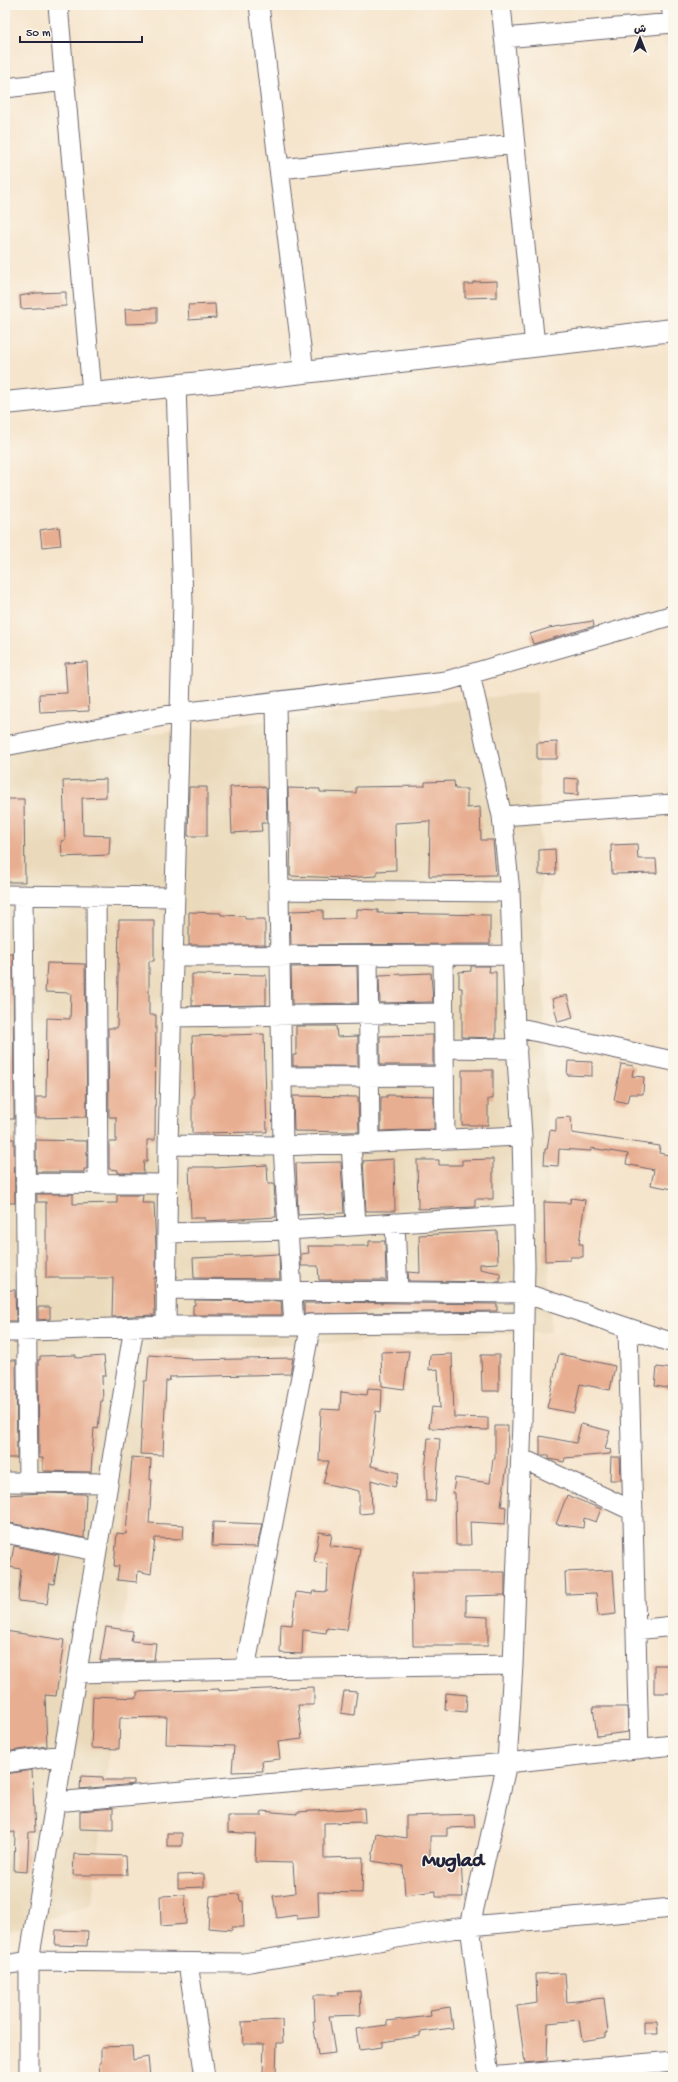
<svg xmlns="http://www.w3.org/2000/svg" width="678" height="2082" viewBox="0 0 678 2082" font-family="'Gochi Hand','Playpen Sans Arabic',sans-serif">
<rect width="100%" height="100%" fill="#fbf7ec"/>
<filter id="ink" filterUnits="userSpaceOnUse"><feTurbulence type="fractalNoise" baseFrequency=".025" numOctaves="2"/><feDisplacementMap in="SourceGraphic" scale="8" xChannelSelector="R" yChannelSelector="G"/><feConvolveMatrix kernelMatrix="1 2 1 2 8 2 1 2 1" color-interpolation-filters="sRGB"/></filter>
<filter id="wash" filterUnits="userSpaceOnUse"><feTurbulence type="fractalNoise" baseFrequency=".012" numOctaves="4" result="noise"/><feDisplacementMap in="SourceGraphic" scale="16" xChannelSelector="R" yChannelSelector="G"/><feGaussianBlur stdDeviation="0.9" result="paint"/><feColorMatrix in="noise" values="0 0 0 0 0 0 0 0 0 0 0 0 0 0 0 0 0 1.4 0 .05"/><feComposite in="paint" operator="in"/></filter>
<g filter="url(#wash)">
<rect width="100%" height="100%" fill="#f6e5cd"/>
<path fill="#ead9ba" d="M537,692L551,1332L154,1352L92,1904L5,1933V749Z"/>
<g id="blocks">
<path fill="#e8ae91" d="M497,281V297L465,298V284H473V282Z
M66,292V306L21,309L20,296L36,293Z
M215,304L216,318L189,320L188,305Z
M157,308V323L126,324L125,309Z
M59,527L61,545L42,547L40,530Z
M593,621L594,626L533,644L530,634L549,628Z
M87,662L89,711L40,713L39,694L67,693L65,663Z
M557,742V759H537V743Z
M564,778L578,779V795L564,794Z
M106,779V797L82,798L83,835L110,836L109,855L62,857L61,841L65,840L63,781Z
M454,781L455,789H467V808L480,807L481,840H493L496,875L429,876L430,821L395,823L396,870L377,871V876L343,878L290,876L291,824H289L288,788L320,789V792L356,793V787L425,786V782Z
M261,786L266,788L267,823H261L262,831L232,833L230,787Z
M189,787H207V836H188Z
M5,799H24L25,882H5Z
M637,844L638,859H656L657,873L612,874L611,845Z
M555,849L556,874L539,875V850Z
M357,909L378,910V913L490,915V944L291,945L290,911L323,910V919L357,918Z
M189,912L221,913V915L245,916V919H265V945H189Z
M119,920H154V961H149V1015H156L155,1140H147V1161H144L143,1173H118V1170L109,1169V1142H116V1117H109L108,1028H117Z
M5,954H13L14,1119H5Z
M47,963L85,964L87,1117L36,1118V1097H46L47,1018L70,1019L71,993L45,992Z
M357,966L358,1003L292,1004L291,967Z
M471,966H490L489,972H496V1038L462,1037V988H459V972L471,971Z
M431,973L433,1002L380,1003L379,975Z
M192,974L266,975V1005L192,1006Z
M567,995L573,1018L558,1022L552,999Z
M296,1026H336L337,1037L358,1036V1066H293V1055H296Z
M264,1034L267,1132L192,1133V1098H194L192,1036Z
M433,1035V1065H380V1036Z
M568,1061L592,1062V1076L567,1075Z
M621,1064L634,1066L632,1076L644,1077L643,1094H629L627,1103L614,1100Z
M462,1070H493V1099H488V1125H462Z
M387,1095L434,1096V1129L381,1131V1097H387Z
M293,1096L358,1097L359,1132L294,1131Z
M571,1117L572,1133L660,1146L659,1153L673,1156V1189L651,1185L654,1170L626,1164L628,1154L591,1148V1151L559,1149L558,1166L544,1165L545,1149H547L550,1130L556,1131V1118Z
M5,1139H14L15,1203H5Z
M36,1140L87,1141V1169H84V1172H36Z
M394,1159L395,1211H366L363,1161Z
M493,1159V1199H475V1207L418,1209L417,1160H439V1165H462V1160Z
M341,1162L344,1213L298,1215L296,1163Z
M267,1165L268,1184H274L276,1217L205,1221V1218H191L189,1167H214V1168Z
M37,1194H73V1204L117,1203V1195H143L142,1203H154L156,1249V1278H154L155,1315L112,1317L113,1278H46V1202H37Z
M571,1198L585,1200L579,1244H583V1257H570V1260L545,1261L544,1202L570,1203Z
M497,1231L498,1263L480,1264V1269L500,1273V1282L409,1281L408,1272L420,1273L419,1235Z
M369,1241H385L386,1280H319L318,1266H301V1254L309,1253L308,1246H369Z
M279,1254L280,1279L194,1278L193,1258Z
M6,1290H15L16,1321H5Z
M195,1300L281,1301L282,1315H193V1305H195Z
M319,1302L497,1304V1311L304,1314V1303H319Z
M38,1307H50V1319L38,1320Z
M409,1351L404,1389L382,1386L381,1352Z
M452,1354L454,1417L488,1418V1430L429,1428L432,1407L440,1408L438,1369L429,1370L430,1355Z
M559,1354L615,1366L610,1390L580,1384L574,1413L547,1408Z
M76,1355V1358L104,1356L106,1376H102L103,1401H101L98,1429L94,1428L91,1472L43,1471V1458H39L38,1360H40V1356Z
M149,1355L191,1358V1360L293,1358L290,1374L170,1377L169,1381H166L163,1455L140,1454L144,1381H147Z
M481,1355H499V1391H482Z
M5,1360H16L17,1458H5Z
M657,1367L673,1369V1389L655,1386Z
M368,1388L382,1389L381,1412L376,1411L371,1466L399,1473L395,1487L371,1480L372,1513L359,1514V1491L323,1483L329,1461H319L321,1409L340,1410L341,1392L367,1395Z
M581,1424L610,1431L605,1449L611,1450L610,1454L565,1458L564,1462L549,1459V1455H540V1436L576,1443Z
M495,1426H508L507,1465L501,1506L506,1507L505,1524L470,1522L471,1545H456L455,1493H453L455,1478L490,1483L493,1459H495Z
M428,1438L440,1439L435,1501H426L425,1470Z
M132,1457L151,1459L150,1480H152L149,1523L184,1525L183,1539L155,1538L151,1574L138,1571L137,1582L117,1580L119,1566H114L117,1533L126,1534Z
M611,1457H620L621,1480H610Z
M43,1493L86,1494L84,1538L5,1522V1495Z
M567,1495L601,1509L596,1522L584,1518L583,1528L556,1524Z
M213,1522L262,1524L257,1547L212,1546Z
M319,1532L332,1534L330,1546L360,1548L347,1630L327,1628L326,1633L303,1630L302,1654L280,1653L281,1624L292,1625L296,1592L312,1594L313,1591L327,1592L328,1564L314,1562Z
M14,1546L59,1555L54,1584L50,1583L47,1604L18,1601L21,1569L10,1567Z
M613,1570L616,1614L598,1616L596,1593L566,1594L565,1572Z
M412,1572H505V1595L466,1596V1616L488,1617V1646H413Z
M106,1627L133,1631L131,1641L156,1643L154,1660L100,1661Z
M5,1631L64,1640L56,1696L45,1695L47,1746L5,1752Z
M654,1665H673L672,1693H654Z
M314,1687V1705H298L302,1739L278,1742L280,1759L262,1761L263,1771L232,1772L234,1746L166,1744L167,1717L120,1718L119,1749L91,1748L93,1696L137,1698V1692L219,1689V1691Z
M344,1691L357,1692L354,1715L341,1713Z
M446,1693L467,1695L466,1712L445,1710Z
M593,1707H627L628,1732L597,1736Z
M32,1770L35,1832H29L27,1872L14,1871L15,1832L5,1833V1774Z
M81,1776L103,1777V1780H134V1784L80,1789Z
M113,1808V1830L80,1829V1811Z
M364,1808L365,1822L324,1823V1858L363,1857L362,1893L318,1892L319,1917L297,1919V1915L277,1918L273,1896L295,1893L293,1863L255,1862L256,1834L228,1832V1816H261L262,1811L297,1814V1812Z
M474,1814L475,1827L447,1828V1836H430V1864L461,1860L463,1897H436V1891L405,1895L403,1866L372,1861L376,1833L406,1838V1816Z
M167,1833H182V1846H167Z
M74,1854L126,1856L127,1875H73Z
M204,1874V1887L178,1888V1875Z
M239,1894L240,1901H243L244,1927H232V1930L208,1928L210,1896Z
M185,1895L186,1924L161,1926L160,1896Z
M56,1930L88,1931L87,1946L55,1945Z
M565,1973L567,2002L604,1998L608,2033H606V2037L582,2041L579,2020L548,2023L547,2061L525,2063L517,2006L537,2003L536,1974Z
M360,1991L361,2015L329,2016L335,2053L318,2055L313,2021H315L314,1995H338V1992Z
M450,2007L453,2028L420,2032V2036L382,2042V2047L359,2050L356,2029L387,2025V2021L431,2016L430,2010Z
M282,2020L283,2043H277L276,2073H263L264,2044H243L242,2022Z
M644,2021H657L658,2034H644Z
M132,2046L133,2060L148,2057L150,2077H100L99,2064L101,2063V2047Z"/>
</g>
</g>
<g filter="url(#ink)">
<use href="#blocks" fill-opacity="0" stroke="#6c666e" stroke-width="1"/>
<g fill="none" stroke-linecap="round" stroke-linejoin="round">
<g stroke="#6c666e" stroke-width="21">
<path id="minor" d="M58,5L92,393
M259,5L304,372
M501,5L535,346
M671,5L673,21
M504,38L673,23
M5,88L65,81
M280,169L515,144
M276,701L283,1146L294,1326
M5,746L180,713L446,681L673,615
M502,816L673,804
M280,890L510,892L502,816L470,674
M510,892L515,1027
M5,895L175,897
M23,895L28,1482
M96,896L98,1184
M443,955L445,1139
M173,956L511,955
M368,956L370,1143
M171,1017L444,1013
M444,1048L517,1049
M282,1077L444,1076
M351,1143L356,1225
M168,1145L283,1146L522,1136
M25,1183L168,1184
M395,1223L398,1292
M167,1233L288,1230L524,1215
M167,1289L524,1293L673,1343
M166,1326L168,1145L183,602L176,385
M628,1328L639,1749
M5,1332L166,1326H294L311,1324L524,1322
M521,1458L633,1511
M5,1482L107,1483
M5,1533L96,1551
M636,1630L673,1626
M245,1669L513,1665
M77,1673L245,1669L311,1324
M5,1763L63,1755
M55,1802L507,1763L673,1745
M188,1963L205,2077
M5,1965L29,1961L244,1963L470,1926L673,1908
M29,2077V1961L134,1327
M489,2077L470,1926L507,1763L513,1665L522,1422L525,1266L522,1136L515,1027L673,1061
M489,2077L673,2061"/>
</g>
<g stroke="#6c666e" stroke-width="24">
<path id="tertiary" d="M5,403L260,377L673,330"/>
</g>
<use href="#minor" stroke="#fff" stroke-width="19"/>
<use href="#tertiary" stroke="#fff" stroke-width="22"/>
</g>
</g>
<g text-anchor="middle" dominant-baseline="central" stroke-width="3" stroke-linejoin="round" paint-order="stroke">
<g font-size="20" font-weight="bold" fill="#22223b" stroke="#fbf7ec">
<text x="453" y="1862">Muglad</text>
</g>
</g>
<rect width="678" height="2082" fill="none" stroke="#fbf7ec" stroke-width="20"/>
<g transform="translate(640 38)" stroke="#fbf7ec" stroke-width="3" paint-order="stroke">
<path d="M0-3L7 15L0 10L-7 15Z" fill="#22223b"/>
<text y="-6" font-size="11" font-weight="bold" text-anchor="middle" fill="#22223b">ش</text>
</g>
<path d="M20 36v6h122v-6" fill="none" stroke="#22223b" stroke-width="2"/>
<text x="26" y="36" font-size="12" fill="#22223b" stroke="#fbf7ec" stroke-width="3" paint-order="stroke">50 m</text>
</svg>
